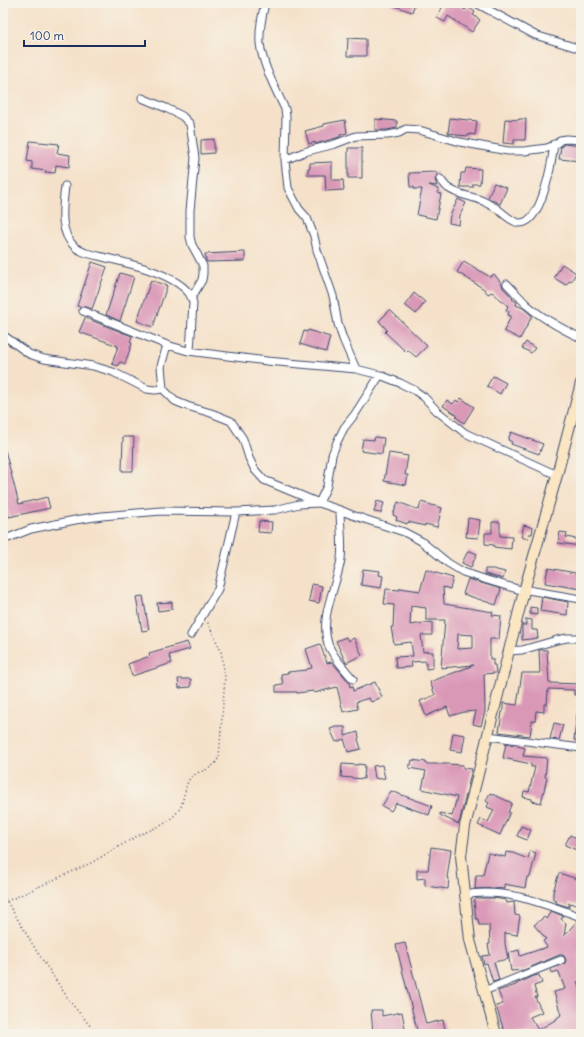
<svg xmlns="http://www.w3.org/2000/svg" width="584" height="1037" viewBox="0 0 584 1037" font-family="Delius,sans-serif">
<rect width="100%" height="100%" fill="#f7f3e8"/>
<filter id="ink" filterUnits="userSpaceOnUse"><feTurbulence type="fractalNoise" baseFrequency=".025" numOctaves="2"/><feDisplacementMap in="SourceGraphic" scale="8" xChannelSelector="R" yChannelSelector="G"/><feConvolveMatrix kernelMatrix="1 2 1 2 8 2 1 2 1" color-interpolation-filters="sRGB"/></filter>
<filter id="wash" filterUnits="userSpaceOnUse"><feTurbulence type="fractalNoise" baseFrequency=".012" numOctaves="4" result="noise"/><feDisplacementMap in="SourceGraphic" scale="16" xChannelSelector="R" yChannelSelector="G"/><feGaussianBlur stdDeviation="0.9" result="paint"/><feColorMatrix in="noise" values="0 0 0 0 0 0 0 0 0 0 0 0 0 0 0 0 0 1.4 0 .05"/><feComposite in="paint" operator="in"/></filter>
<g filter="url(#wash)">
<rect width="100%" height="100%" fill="#f5e1c9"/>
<g id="blocks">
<path fill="#da98b7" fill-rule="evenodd" d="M389,3H415L412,12L389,4Z
M444,3H455L465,10L468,7L475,12L473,15L480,20L472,32L448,16L445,22L437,18Z
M348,38L366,39V56H347Z
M450,118L477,121L475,135L469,134V136L456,135V134L448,133Z
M375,119L397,121V128L387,130H375Z
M505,119L519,120V119H526L525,140H514V144L503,143Z
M345,120L347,133L340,135V137L333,139L315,144V142L309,144L305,131L324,126V124Z
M214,139V153L201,154V140Z
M30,141L59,144L57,153L70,155L69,167L56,165L55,173L45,172L46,171L32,169V162L27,161Z
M564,144L581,146V161L559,159L561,147Z
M348,148H362V178H348Z
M332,162V180H343L344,190L326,191L325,175H308V168H310V163Z
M466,168L481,169L480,184H473V187H460L461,173H465Z
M437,172V175L435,180L437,186L429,185L438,189V193L441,194L436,219L417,215L422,189H414V187H410L409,173Z
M494,183L507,188L500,204L488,198Z
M458,199L466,203L460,215L459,225L449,223L450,216Z
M245,252V261L207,262L206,260L205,254Z
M464,261L490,277L494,274L502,284L503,288L513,298L512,299L517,302L516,305L523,308L532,316L520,339L504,331L511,316L508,315L509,311L506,310L508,306L492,292L488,294L484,289L457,272Z
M92,262L107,267L92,309L84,306L80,307L77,306Z
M562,264L576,273L571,282L569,281L566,285L554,278Z
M120,273L134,277L120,321L106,315Z
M151,280L167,286L153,327L137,321Z
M414,293L425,302L416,314L405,305Z
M390,310L427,346L416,357L408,350L406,352L385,332L387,330L379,321Z
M85,318L132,336L130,342L132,343L125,364L120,362L118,366L112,364L118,346L79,332Z
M308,330L330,337L326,352L300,344L304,331L307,332Z
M526,342L535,348L531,353L522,348Z
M493,376L506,383L500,394L487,386Z
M461,398L474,407L464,423L456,417L457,415L443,406L447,400L453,404L456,400L458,402Z
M511,432L543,444L539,454L511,444L512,442L508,440Z
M123,437H134L133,471H122Z
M375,437L384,438L382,454L361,451L363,439L374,440Z
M3,450H5L19,504L47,497L50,508L9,517L4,496L3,497Z
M389,453L408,456L405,475H408L406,485L384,481Z
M377,501L384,503L381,513L374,512Z
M398,502L419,510L421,502L442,508L437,527L425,524V526L408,522L407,524L396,520L397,517L393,515Z
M468,518L480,520L478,538L466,537Z
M259,521L272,522L271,533L258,532Z
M492,522H500V536L512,537L511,549L494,547V545L485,544V533H492Z
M524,525L533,528L532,534H529L528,539L521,537Z
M560,532L567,533L566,537L581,540V546L558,543Z
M468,551H470L477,554L471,567L462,563Z
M548,568L581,574V589L545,583Z
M363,569L380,571L379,575L383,576L381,588L361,585Z
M485,569H493L505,572L503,579L485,574Z
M426,570L453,578L450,589L443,587L444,604L493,612L492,615L501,616L499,639H490V659H493V665H495L496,673L484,674L485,711L481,726L473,724L476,711L464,712L450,716L447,707L426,716L420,701L435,695L430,682L474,665L441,668L445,620H426V608L411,606L410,625L432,622V635H421L423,652L429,651V652H433V668L426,669V661L411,662L412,667L396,668L395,657L413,656L411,642L394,644L391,627H393L394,605L384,604L386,589L400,590V588L420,591ZM458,634L473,635V648L457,649Z
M468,579L501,589L496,605L463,594Z
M312,584L322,586L319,603L309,601Z
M143,596L149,630L142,631L136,597Z
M542,597L568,602L567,615L540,611Z
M172,602V609L158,611L157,603Z
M530,607L537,608V615L530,614Z
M526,619L532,620V630H537L538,638L522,640V625H526Z
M346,637L348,641L354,638L362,655L346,663L336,641Z
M187,642L190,649L169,655L172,663L132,676L128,664L150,656L149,653Z
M320,644L327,663L332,662L349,682L350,687L352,686L353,691L375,682L382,697L371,702L369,698L356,702L358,709L343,712L337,687L314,693L313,691L297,693V692H276V685L283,684L281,674L288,673V672L307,670V669L312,668L306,649Z
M539,650H547L549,683L581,684V695H574V690L548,689L547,704H544V712L536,711L535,721H532L530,736L499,732L502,712H503V703L517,705L522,673H540Z
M178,679H191V687L179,688Z
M577,714H581V741L574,740Z
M554,723L563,725L559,740L550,739Z
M336,727H345V736L358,732L359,738L358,739L361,749L348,752L344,739L336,742L330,729Z
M453,733L465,735L462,752L450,750Z
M506,743L525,748L523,756L547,758L545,777L547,778L541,803L532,801V799L523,797L524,791L529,792L535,767H531V764L503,758Z
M412,760L426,762V764H447L463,765V768L472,769L460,820L458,824L440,815V813L452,816L457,797L422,789L426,771L409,768V765H411Z
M342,764L358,765V764L365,765L364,779L341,777Z
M382,765L385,778L379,779L375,778L373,766Z
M391,791L432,806L429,815L396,803L391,811L382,806Z
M490,793L512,803L508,812H510L500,835L478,825L481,819L488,822L494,810L487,807L489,803L486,801Z
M521,826L531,830L527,840L517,836Z
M570,835L581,840V852L565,845Z
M431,847L451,850L447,878H449L448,889L425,886V878L417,879V870H428Z
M530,851L536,853L530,877H527L525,888L504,884V889L494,888L475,889L476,875H483L488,853L505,857L506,852L513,853L528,859Z
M559,873L577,879V880L581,881V906L569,903V907L556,903L557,901L553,900V892Z
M479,898H494L506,900L507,903L514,902L515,915L520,916L517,935L505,933V944L508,959L494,962L499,980L493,982L487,963L484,964L482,956L490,955L488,944H490L489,925H479L478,919H476L474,900L475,899Z
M551,911L563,916L561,919L566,923L564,936L577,921L581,922V980L577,982L581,991V1034H505L496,1006L503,1004L498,991L516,985V984L534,976L539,975L542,983L534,986L537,997H535L542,1012L530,1017L538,1030L557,1019V1018L561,1015L554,992L565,989L559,972L558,971L552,973L551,969L565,963L566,960L564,956L562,955H559L524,970L511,971L508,953L519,950L520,956L547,947L543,941L546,939L534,925L544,917L546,919Z
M405,943L426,1024L443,1020L446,1034H418L396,945Z
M371,1010H382V1016L402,1012L406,1034H373Z"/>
</g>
</g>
<g filter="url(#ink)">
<use href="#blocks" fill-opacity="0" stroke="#3c4a6e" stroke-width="1"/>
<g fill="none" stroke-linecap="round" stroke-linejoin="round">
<g stroke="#3c4a6e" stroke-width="9">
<path id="street" d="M265,3C262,16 259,29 260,43C262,64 276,90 285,109L286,117L285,160L288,188L299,209L307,218L314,236L317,250L333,296L338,324L343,339L356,369
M476,3L535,35L581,49
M142,98L166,108L182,116L190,124L195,158L190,211V237L192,245L198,256L203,266V274L202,280L192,297
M285,160L304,152L335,144L356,136L388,135L399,133L406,129L419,130L460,142L508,151H524L547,148L557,144L560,140L566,139L581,140
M440,179C443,182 445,186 448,188C459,196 474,196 485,202C488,204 492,206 496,208C502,212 511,222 519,223C542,225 552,161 554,144
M65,186C63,206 58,232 75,247C78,250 82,251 86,253C114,260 169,270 188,292C191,295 192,299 193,303L190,351
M507,284C514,291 520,298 527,305C543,319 562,329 581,338
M83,311L167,345L188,351L267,361L356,369L380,375L400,383L414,390L424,397L437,411L465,433L557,475
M3,335L29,354L44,359L93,366L113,372L147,389L155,390L163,389
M167,345L161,366L163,389L175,401L187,406L211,413L231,421L243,439L249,458L255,470L264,480L319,503L327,486L332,455L337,442L344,428L355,414L380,375
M340,510C340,526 343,543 341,559C337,586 319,616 328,644C332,655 345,670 353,679
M3,540L31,529L75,520L102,516L161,511L236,512L275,510L299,504L319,503L340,510L352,515L404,532L421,541L448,563L463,572L487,580L524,591L528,590L581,599
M191,635L218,589L236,512
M509,651L522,650L557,640L567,638H581
M488,736L581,748
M464,895C504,887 545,904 581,917
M484,991L561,960"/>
</g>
<g stroke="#3c4a6e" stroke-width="12">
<path id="secondary" d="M496,1034L470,940L461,856L465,826L524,591L557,475L581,383"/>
</g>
<path stroke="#3c4a6e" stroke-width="1.5" stroke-dasharray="1 3" stroke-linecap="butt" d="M3,895L36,950L71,1003L97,1034
M3,903L91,863L137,836L164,824L175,815L181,807L187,784L190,778L197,773L208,769L215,764L219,757L225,677L221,651L207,621"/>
<use href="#street" stroke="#fff" stroke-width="7"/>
<use href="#secondary" stroke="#fbe6c3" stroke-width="10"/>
</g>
</g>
<rect width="584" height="1037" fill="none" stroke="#f7f3e8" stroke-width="16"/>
<path d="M24 40v6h121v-6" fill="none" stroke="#1b2f5e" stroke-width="2"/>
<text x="30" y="40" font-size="12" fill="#1b2f5e" stroke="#f7f3e8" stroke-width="3" paint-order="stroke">100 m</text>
</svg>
